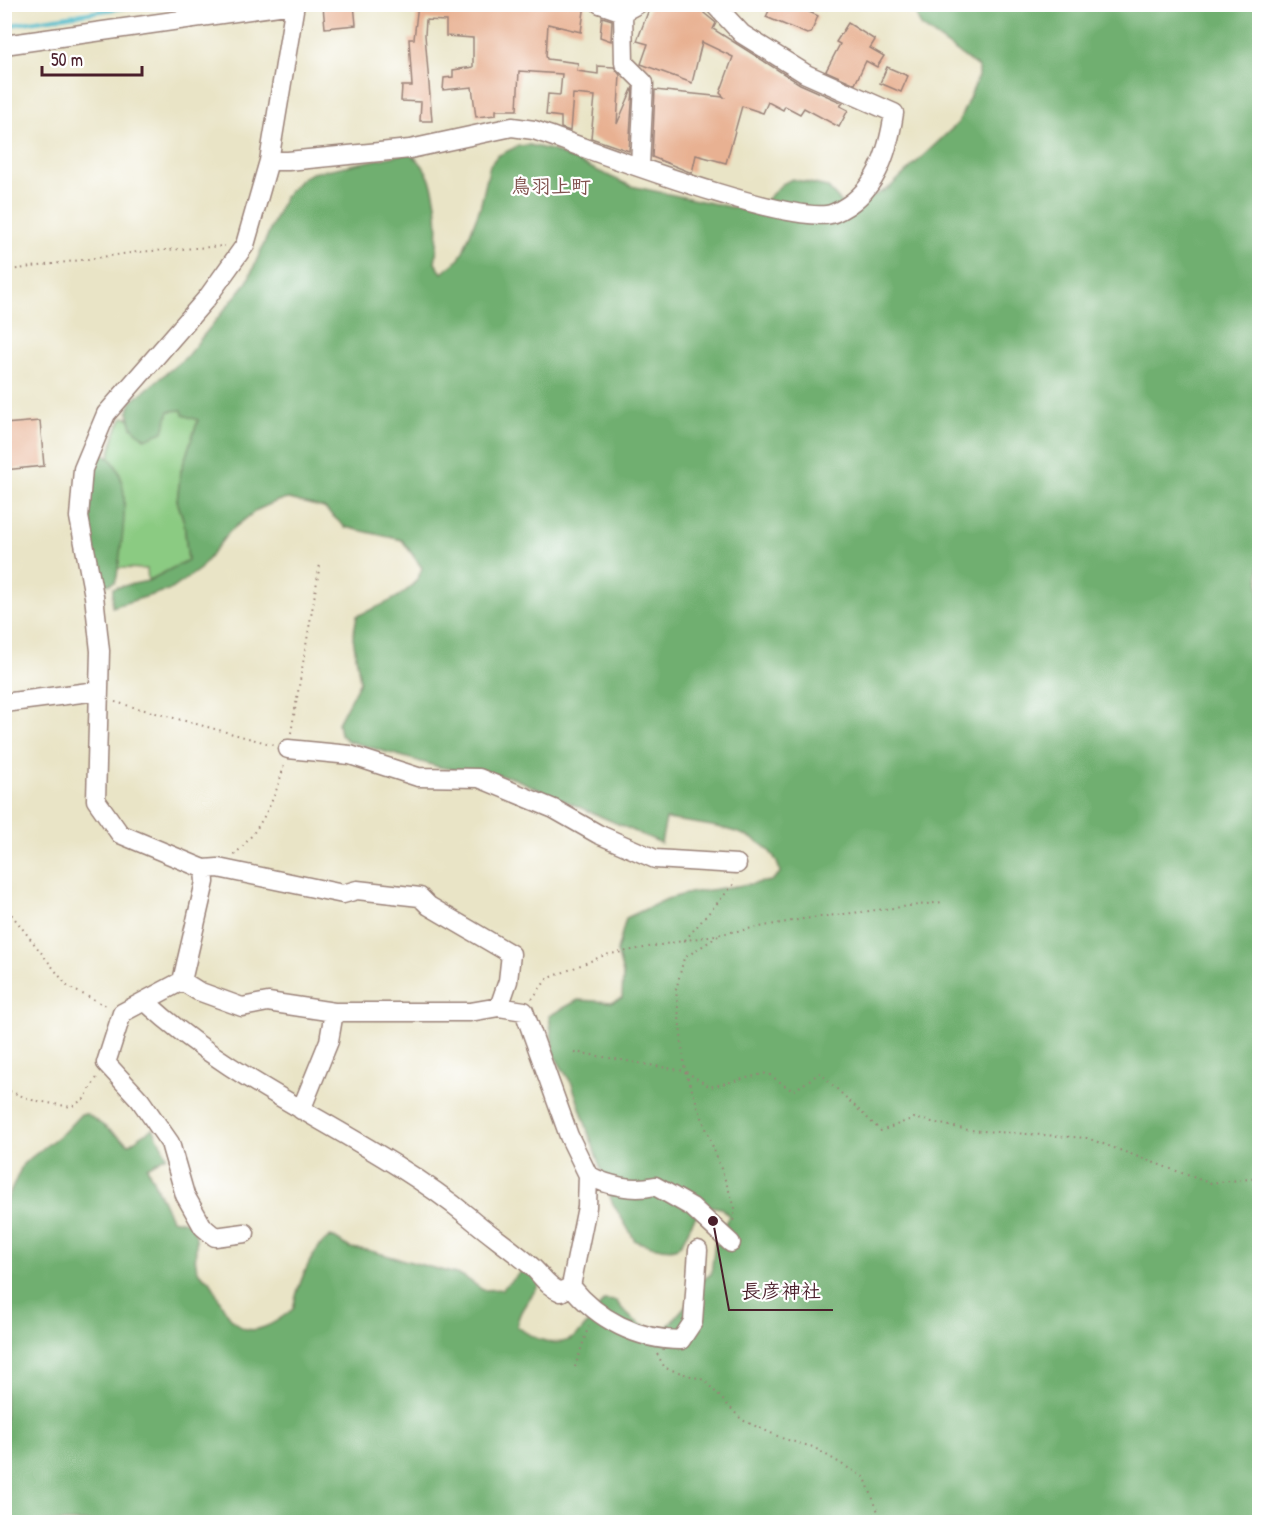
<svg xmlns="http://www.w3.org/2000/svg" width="1264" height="1527" viewBox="0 0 1264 1527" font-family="'Patrick Hand','Klee One',sans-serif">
<rect width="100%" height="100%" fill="#fff"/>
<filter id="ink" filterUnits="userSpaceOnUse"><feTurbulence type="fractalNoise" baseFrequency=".0167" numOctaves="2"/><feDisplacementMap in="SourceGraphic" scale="12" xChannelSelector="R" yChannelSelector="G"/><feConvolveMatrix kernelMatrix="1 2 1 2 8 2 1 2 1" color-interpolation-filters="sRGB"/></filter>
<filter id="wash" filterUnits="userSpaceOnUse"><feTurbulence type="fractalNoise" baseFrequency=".008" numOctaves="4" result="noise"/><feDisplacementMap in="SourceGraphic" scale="24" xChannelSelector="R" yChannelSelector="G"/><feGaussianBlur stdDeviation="1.35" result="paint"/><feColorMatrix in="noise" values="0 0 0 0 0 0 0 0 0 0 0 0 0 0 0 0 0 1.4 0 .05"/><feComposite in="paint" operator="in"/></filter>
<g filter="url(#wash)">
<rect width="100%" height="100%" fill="#e9e4c6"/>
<path fill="#8bcb82" stroke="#6a7556" stroke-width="1.5" d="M183,410L198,420L181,471L177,501L184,522L188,561L148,581L147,569L118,568C121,532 131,487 109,457L115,433L123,417L129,418L132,427L169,411Z"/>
<path fill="#70af70" stroke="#5d674e" stroke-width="1.5" d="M920,5H1259V1522H5V1204L23,1164L65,1131L81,1114H87L129,1144L153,1128L167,1156L147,1167L171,1219C178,1221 188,1220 192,1227C202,1241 190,1258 199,1272C202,1277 210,1279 212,1284C233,1331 247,1346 293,1309C297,1287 312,1247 331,1236L350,1248L367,1250L463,1276L483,1290L502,1289L524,1269L542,1280C534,1295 518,1309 517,1326C532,1339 560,1351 578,1334C588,1325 596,1311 604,1300L616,1301C627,1316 646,1335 667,1327L694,1296L702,1280L711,1274L715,1241L729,1216L721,1208L704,1205C674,1240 696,1261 635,1241L612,1202L572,1084L554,1055L549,1016L578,1000L612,1002L622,998L623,974L617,951L626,918L667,899L689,893L771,881L780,873C774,829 701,824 666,819L661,843L511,777L439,767L348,741L340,734L338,723L360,681L353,637L357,616C380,605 415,595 422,568L402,540L345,527L324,508L289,499L277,501L257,510L229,532L200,569L172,589L112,607L113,588L148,581L188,560L184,522L177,501L181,471L198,420L183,415L182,410L169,411L163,432L145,439L132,427L128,412L131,402L186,357L247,282L285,196L302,178L312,173L409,153C441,172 440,231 435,263L442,273L459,259L464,249L480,208L490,165L497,156L518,146L530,145L554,151L631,186L730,207H754L765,201L782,184L792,179L827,187L843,204L866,200L889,188L958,123L978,78V67L921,26L916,15Z
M104,454C138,474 120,546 117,577L115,582L107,585C102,582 97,577 95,571C89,550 87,472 99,455Z"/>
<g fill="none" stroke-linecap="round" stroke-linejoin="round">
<path stroke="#4ebac9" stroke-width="4" d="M4,26L146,4"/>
</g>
<g id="blocks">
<path fill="#e8b192" d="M354,4L356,25L325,28L323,6Z
M418,4H585L581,32L548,24L546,56L547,59L578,63L577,71L598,74V66L614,67L620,75L617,124L633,87L629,151L591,138L595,96L573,94L570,131L561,128V117L546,115L548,94L560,95L562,74L519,71L517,110H496V115L476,117L472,87L443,90L444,78L453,77V70L473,67V38L446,36V21L426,20L425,35L432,121H420L421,102L401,101L402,86H412L409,39H414Z
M651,4L703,6L704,13L716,23L713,29L800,84L843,103L840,106L848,110L839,127L804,108L800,114L785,106L783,110L768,102L763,113L742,106L726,163L696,155L692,173L652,157L655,90L724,97L720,93L733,57L702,42L692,83L641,64L648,44L637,41Z
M772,4H792L818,16L811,33L807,34L766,17Z
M602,17L612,20L611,41L600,37Z
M848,23L875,40L870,48L884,56L877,67L866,61L855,84L826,71L840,44L836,42Z
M887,67L908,76L901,92L880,83Z
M40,421L44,466L4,470V424Z"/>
</g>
</g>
<g filter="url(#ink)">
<use href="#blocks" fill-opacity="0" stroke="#9a8278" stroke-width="1.5"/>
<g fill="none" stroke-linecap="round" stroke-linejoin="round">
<g stroke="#9a8278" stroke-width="21">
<path id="minor" d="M295,4L269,161L245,245L207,298L106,414L83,469L79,517L94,596L100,651L96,800L120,834L204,869L218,868L343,894L357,890L420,897L429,906L511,954L508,981L499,1007
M600,4L623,12L638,4
M623,12L624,63L644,83L640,166
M4,45L293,4
M269,161H288L410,149L512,127L534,130C584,147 796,229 834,213C876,195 888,153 894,113L806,74L742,34L714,4
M4,703L97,691
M288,749L350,755L418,777L479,778L554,809L598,834L655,859L737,864
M204,869L205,882L182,981L122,1013L106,1063L140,1100L170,1143L185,1195L203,1227L215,1237L245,1233
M182,981L198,991L242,1007L268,1002L334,1012H470L499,1007L524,1011L569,1136L588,1175L587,1207L571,1286C598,1320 638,1340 681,1340L693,1322L698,1250
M146,1002C242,1091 369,1135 469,1217C489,1234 510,1248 530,1265C541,1274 547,1287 561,1292L571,1286
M301,1110L329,1041L334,1012
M588,1175C608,1186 633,1191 655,1186L692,1207L731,1243"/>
</g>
<path stroke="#9a8278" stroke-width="2" stroke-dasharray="1.5 4.5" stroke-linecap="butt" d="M4,271L137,252L225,246
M115,702L274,745
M291,733L320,564
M234,855C260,831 276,798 284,765
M4,905L68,987L109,1007
M718,936L684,958L676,990L685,1071L735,1207L733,1223
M685,940L733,885L734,880
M532,999L547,979L605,955L803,919L943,902
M574,1052L685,1071L710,1087L767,1073L793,1091L820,1073L881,1131L914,1118L968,1130L1087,1138L1209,1183L1260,1178
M4,1089L32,1100L71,1107L84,1099L98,1076
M657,1354L665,1368L704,1380L742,1420L784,1439L813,1447L865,1478L882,1522
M575,1367L589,1325"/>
<use href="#minor" stroke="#fff" stroke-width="18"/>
</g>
</g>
<g text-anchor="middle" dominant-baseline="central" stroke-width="4.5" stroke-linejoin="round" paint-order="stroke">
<g font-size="20" font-weight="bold" fill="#81524f" stroke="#fff">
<text x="551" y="185">鳥羽上町</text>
</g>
</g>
<path fill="none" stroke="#4a1f2b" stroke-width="2" d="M713 1221L729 1310H833"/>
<circle fill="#4a1f2b" stroke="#fff" stroke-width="2" cx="713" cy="1221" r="6"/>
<g font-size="20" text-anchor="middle" font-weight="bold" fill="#4a1f2b" stroke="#fff" stroke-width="4.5" stroke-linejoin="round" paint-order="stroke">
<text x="781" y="1298">長彦神社</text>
</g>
<rect width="1264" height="1527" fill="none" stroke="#fff" stroke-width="24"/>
<path d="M42 66v9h100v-9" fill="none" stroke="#4a1f2b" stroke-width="3"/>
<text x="51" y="66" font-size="18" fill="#4a1f2b" stroke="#ffffff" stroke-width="4.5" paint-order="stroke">50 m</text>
</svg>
